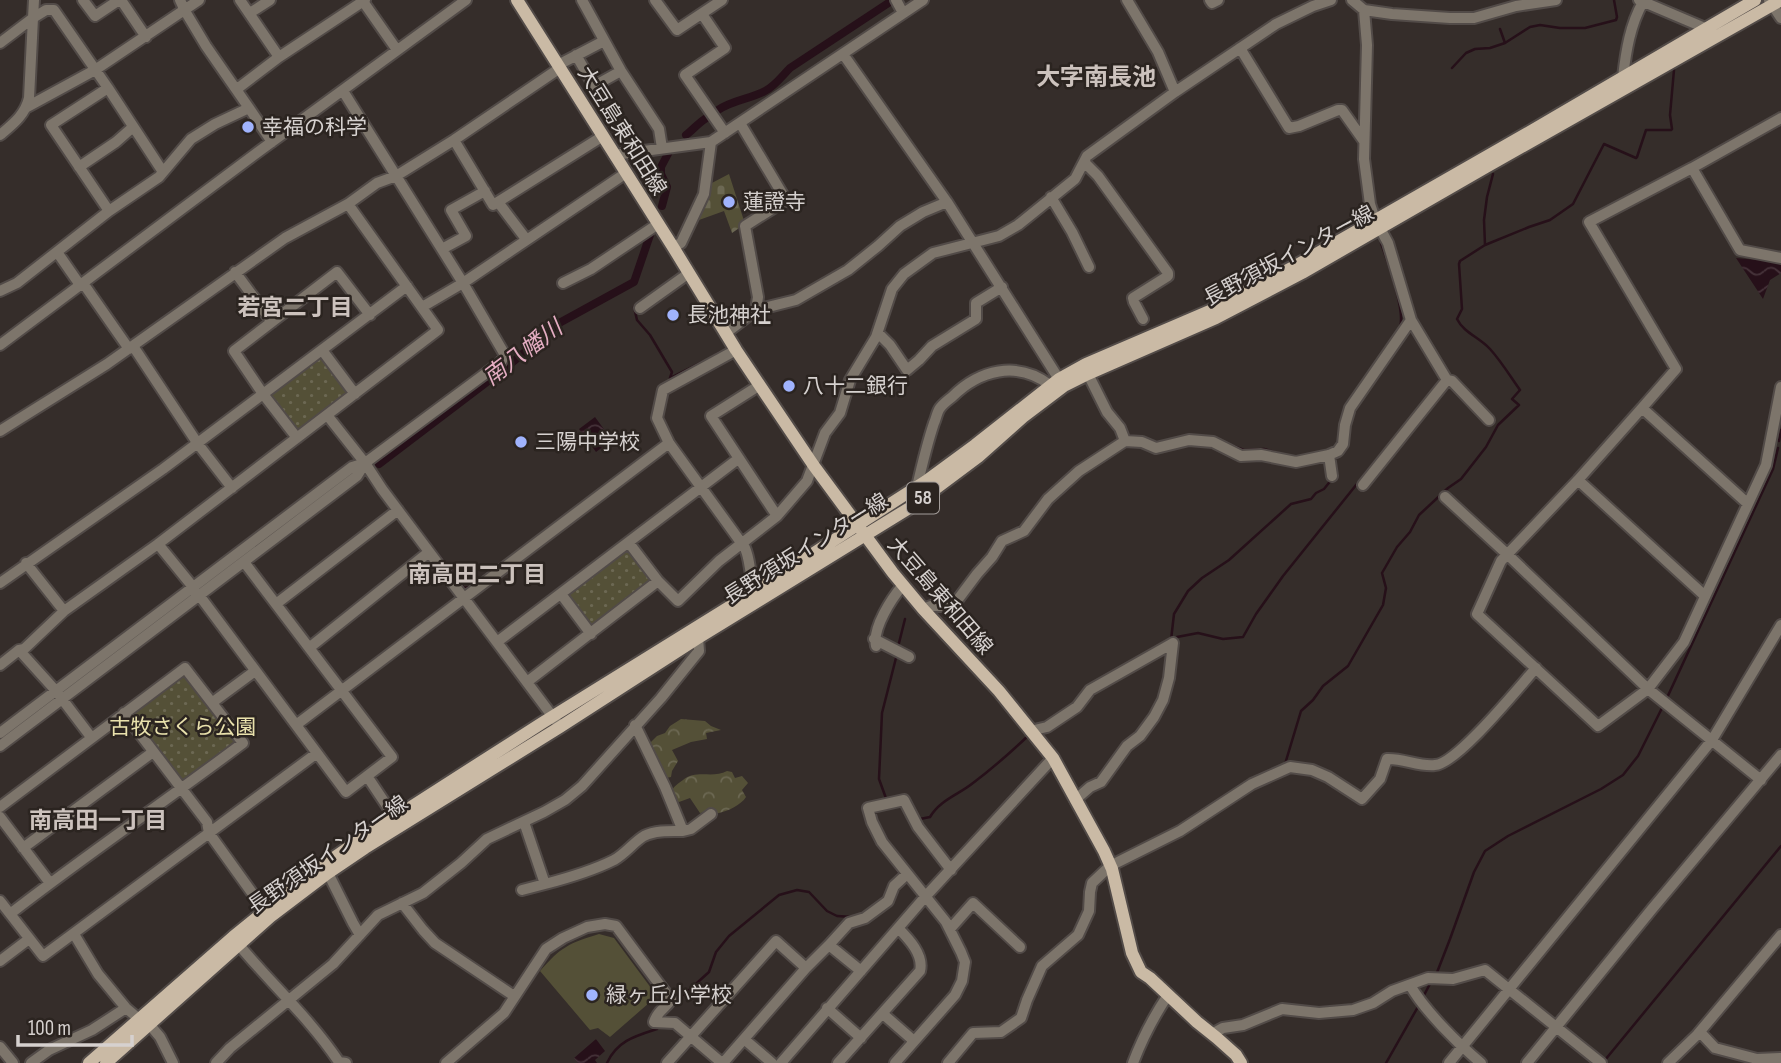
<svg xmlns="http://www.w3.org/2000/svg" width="1781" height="1063" viewBox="0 0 1781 1063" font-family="'Sofia Sans Condensed','Noto Sans JP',sans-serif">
<defs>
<pattern id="forest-crowns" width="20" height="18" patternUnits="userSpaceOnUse" patternTransform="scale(1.75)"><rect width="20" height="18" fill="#545037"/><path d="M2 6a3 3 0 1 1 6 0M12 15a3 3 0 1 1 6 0" fill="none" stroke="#6c6853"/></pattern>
<pattern id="cemetery-stones" width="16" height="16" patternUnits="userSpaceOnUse" patternTransform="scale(1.75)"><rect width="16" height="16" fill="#545037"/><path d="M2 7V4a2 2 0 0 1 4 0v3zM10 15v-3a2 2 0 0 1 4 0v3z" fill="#6c6853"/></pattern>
<pattern id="park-dots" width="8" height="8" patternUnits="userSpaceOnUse" patternTransform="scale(1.75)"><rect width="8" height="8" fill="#545037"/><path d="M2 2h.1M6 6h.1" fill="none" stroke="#6c6853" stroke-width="1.8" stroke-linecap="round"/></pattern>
<pattern id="water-waves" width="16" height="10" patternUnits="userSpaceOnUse" patternTransform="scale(1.75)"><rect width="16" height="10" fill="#261019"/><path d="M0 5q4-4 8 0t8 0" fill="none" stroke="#453239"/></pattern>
</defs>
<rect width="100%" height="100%" fill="#352d2a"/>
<path fill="url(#forest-crowns)" d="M681,719L705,721L711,726L721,730L706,733L707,739L691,742L672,750L678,761L672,771L671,777L661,779L649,744L657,736L665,733L670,726Z
M727,771L732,772L735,778L742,776L748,783L742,790L746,797C741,805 728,811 719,813C712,814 707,811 700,813L690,798L679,802L670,797C672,787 675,786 683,780C696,769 713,779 727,771Z"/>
<path fill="url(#cemetery-stones)" d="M729,174L745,224L732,233L724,211L699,220L697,217L710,184Z"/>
<path fill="url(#park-dots)" d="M324,355L351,393L298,432L270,395Z
M625,549L630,550L651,581L589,628L566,593Z
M185,668L243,743L181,790L124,713Z"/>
<path fill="#545037" d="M599,934L614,938L657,996L610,1037L598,1028L590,1030L540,971C561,947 569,943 599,934Z"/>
<path fill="url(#water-waves)" d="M1736,258L1781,262V273L1770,280L1763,299Z
M595,417L612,440L596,452L579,429Z
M596,1039L605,1051L595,1060L597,1063H578L574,1058Z"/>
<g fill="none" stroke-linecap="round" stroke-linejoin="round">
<path stroke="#261019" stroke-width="2.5" d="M1500,29L1505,43
M1452,68L1466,53L1475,49L1490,48L1505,43L1530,27L1540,25L1560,28H1585L1616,20L1617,17L1614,0
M0,127L8,121
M1381,243C1387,260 1406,310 1400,327
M1485,245L1529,227L1550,220L1573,204L1604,144L1636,158L1637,157L1646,130H1671L1672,129L1670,115L1674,70
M645,298L634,307L637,320L650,335L672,372L670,378L704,361
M712,357L720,352
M1779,441L1781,430
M1233,446L1244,450L1264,449L1281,454
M385,485L464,588L470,587
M1177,637L1198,633L1223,639L1243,637L1256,614L1283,576L1381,454
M1171,640L1174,614L1188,591L1202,578L1229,560L1291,504L1311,499L1316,493L1324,489L1332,479
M898,647L905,619
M1666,700L1773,469L1778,448
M1285,764L1301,711L1313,700L1323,686L1348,666L1383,605L1386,588L1382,573L1397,547L1410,532L1419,515L1448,488L1461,479L1486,447L1498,425L1519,405L1512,399L1520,390C1510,376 1501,361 1490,349C1479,337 1464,333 1457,319L1462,309L1459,264L1460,261L1485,245L1484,220L1487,197L1493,174
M887,801L879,779L882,713L897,654
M920,819L930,817C940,800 958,795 973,783C993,768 1011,752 1029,735
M892,863L901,875
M1436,975L1450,939L1474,872L1485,851L1508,836L1601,789L1623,775L1638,756L1663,706
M1422,999L1432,980
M676,1000L688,991L709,972L716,952L729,936L779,895L797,890L809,892L827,911L837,916L853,917
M1605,1060L1781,846
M607,1063C617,1041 635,1036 657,1029
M1386,1063L1419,1005"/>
<path stroke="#261019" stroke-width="8" d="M718,110C732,100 750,99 765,91C775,86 782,76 790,68L893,0
M686,135C694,129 699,122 708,117
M662,206L667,187L661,174V167L670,150
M379,464L508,366L561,322L634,282L650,235"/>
<g stroke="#524b48" stroke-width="14">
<path id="minor" d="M83,0L95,16L119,0
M121,0L146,37
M240,0L279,57
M362,0L397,50
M582,0L621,71L659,129L662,148
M655,0L677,30L722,0
M896,0L903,13
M1127,0L1158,52L1175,92
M1210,0L1212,3L1218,0
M1352,0L1364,10L1392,14L1450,18H1474L1516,6L1556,0
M1639,0L1705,28
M1769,0L1781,18
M1364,10L1367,45L1364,159L1370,204L1375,219L1388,243L1411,320L1447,380
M250,13L270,0
M702,14L725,48L685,75L725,133
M0,43L33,18L34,0
M1240,48L1289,128L1299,126L1338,110H1342L1364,141
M843,54L947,202L1062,384
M576,55L594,86L621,71
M558,65L604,41
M1623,77C1626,51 1630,25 1643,2
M108,88L51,125L109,211
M237,89L279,57L365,0
M27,107L95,70L199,0
M249,108L272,142
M740,123L786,200L745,226L758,297L756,310
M0,135C13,124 25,115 29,98L33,18L46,10H54L108,88L163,172
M454,140L493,205L603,136
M614,155L711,142L923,0
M1084,162L1098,176L1168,273V276L1133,298L1134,302L1143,319
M79,167L116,142L133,127
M1692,168L1781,118
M1051,197L1072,232L1089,267
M498,202L526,239
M673,247L681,243L704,194L711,142
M442,249L466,236L451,210L485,191
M57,252L80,285
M235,272L272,322
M83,283L129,349
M563,283L591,269L658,224
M0,291L17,283L109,211L159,177L191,139L215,124L249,108L206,46L185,11L180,0
M422,307L463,283L626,173
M640,308L689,273
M726,333L756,310L796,300L848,270L878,246L900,226L923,212L947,202
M878,333L890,345L907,370L919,360L932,346L976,319V303L1002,287
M0,345L254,155L466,0
M133,346L198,444L232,488
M322,350L355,394
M736,350L663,390L657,418L669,443L745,548C752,565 747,573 758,589
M760,385L711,416L777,516
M1642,408L1676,369L1589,222L1692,168L1740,250L1781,258
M327,415L365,463L382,489L556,721
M0,431L107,364L285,238L348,204L377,183L396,176L454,140L560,68
M297,438L263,394L234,351L337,272L370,315
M1125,441L1142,442L1156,448L1189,440L1213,442L1241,456L1261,455L1296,462L1329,455L1338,451L1343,444L1345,425L1350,408L1411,320
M1329,455L1332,476
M1578,480L1705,596
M1363,485L1447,380L1452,381L1489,420
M917,487C922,465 927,444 934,423C936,419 937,412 940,408C943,404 948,400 952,397C979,370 1017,360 1050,385
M1445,497L1508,555L1648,689L1761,780
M1747,503L1642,408L1578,480L1501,561L1477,614L1598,726L1648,689L1684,642L1766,465L1781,387
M629,543L658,581L678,601L719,561L777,516L807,481L825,433L840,413L850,380L876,337L892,289L904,274L933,253L999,236L1018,225L1075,179L1087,156L1175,92L1276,24L1313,6L1331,0
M158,544L193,587L346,792L392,757L244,562
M26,563L64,611
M0,583L163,469L407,286
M561,594L591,634
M276,604L398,510
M923,609L931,606H953L977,574L992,557L1002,541L1024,531L1048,499L1079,471L1125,441L1120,428L1107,412L1088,374
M874,639L909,657
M497,642L738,459
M876,646C872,628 892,598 903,585
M309,648L429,552
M19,650L56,691L91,737
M0,665L19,650L24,649L64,611L158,544L438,330L348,204
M527,682L658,581
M213,702L255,671
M124,713L207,822L209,833L268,915
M296,725L669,443
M1030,731L1047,727L1077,707L1090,690L1173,643
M0,733L352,467L365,463L501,362L505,355L463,283L343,91
M0,746L357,476L365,463
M367,776L395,818
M1075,800L1090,787L1101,782L1127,746L1140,736L1154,717L1163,700L1169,678L1173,643
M0,807L185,668L243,743C166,801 86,855 10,914
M0,817L50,883
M524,822L545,884C568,878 592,871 614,860C625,854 635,841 644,836C656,830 671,831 683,831L665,787L635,725
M683,831L691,829L711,814
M23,848L153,752
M328,873L353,923L360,935
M522,890L545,884
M0,901L43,956L317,753
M402,903L423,930L435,943L514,996
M950,929L973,903L1020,947
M74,934L98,974L126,1008L139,1019
M234,939C268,981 309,1017 339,1062L346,1063
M829,945L849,923L865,918L888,901L894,886L907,874
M0,961L29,939
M1410,985C1424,1010 1458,1044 1481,1063
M827,1008L861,1038
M883,1014L914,1041
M149,1024L160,1037L173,1063
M1700,1032L1715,1048L1757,1059L1781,1058
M1212,1034L1223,1028L1243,1025L1282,1009L1319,1013L1353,1010L1373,1003L1392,991L1428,978L1453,979L1485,970L1601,1063
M744,1039L772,1063
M0,1047L13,1063
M31,1063L49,1050L92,1030L126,1008
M216,1063L230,1048L333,964L378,915L423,893L461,863L487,839L544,812L565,800L582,786L661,698L694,657L699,651L698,638
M446,1063L504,1013L546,949L563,938L587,927L605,924L616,926L671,1000C664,1010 658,1010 654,1022L675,1023L722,1063
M667,1063L776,941L806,968L829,945L861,971
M723,1063L806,968
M781,1063L925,897L1053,758
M838,1063L920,971C924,955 909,939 898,928
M895,1063L955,995L962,981L965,962L961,952L946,922L882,842L872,822L868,808L904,800L918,827L951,870
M948,1063L973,1033L1001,1032L1021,1018L1027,1000L1042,966L1078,935L1089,911L1090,892L1092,883L1110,866L1180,831L1252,784L1290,767L1312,770L1328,777L1362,799L1380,779L1387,759C1403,758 1419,767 1435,765C1457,764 1519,687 1536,668
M1133,1063C1142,1039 1154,1016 1168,995
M1449,1063L1712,740L1781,625
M1527,1063L1652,909L1781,755
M1668,1063L1697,1035L1781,935"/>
</g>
<g stroke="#524b48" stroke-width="16">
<path id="major" d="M517,0L673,247L736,350L814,466L893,573L923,609L999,691L1053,758L1104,851L1112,869L1132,953L1141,972L1150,978L1197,1022L1217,1038L1236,1055L1241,1063
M89,1063L233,937L309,875L361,839L542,723L758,589L926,481L975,445L1059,379L1086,364L1212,310L1297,265L1533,130L1755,0
M106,1063L270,917L328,873L365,848L560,727L698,638L911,507L978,457L1023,417L1064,386L1088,374L1216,318L1302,273L1486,167L1781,0"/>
</g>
<use href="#minor" stroke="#7d756b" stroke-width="10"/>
<use href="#major" stroke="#cabaa5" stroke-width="12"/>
</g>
<g fill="#a0b3fd" stroke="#2b2420" stroke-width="2.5">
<circle cx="248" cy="127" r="7"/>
<circle cx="729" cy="202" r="7"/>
<circle cx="673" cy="315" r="7"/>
<circle cx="789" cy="386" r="7"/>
<circle cx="521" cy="442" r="7"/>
<circle cx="592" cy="995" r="7"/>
</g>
<g text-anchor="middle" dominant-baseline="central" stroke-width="5" stroke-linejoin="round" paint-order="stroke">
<rect fill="#2b2420" stroke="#a39d9a" stroke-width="2" x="907" y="482.5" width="32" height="31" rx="5"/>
<g font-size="19" font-weight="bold" fill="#d6d1cf">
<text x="923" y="498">58</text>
</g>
<g font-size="21" fill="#d6d1cf" stroke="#2b2420" text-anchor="start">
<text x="262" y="127">幸福の科学</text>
<text x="743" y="202">蓮證寺</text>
<text x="687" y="315">長池神社</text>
<text x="803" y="386">八十二銀行</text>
<text x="535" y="442">三陽中学校</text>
<text x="606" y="995">緑ヶ丘小学校</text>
</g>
<g font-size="21" fill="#d6d1cf" stroke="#2b2420">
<text transform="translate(622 131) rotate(58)">大豆島東和田線</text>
<text transform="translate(1289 256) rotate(-28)">長野須坂インター線</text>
<text transform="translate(806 549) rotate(-32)">長野須坂インター線</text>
<text transform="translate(940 596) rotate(49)">大豆島東和田線</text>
<text transform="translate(328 855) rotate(-35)">長野須坂インター線</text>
</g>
<g font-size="21" fill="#e9e1ac" stroke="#2b2420">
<text x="183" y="727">古牧さくら公園</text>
</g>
<g font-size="23" font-weight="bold" fill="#ccc2bd" stroke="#2b2420">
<text x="295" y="308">若宮二丁目</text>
<text x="477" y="575">南高田二丁目</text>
<text x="98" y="821">南高田一丁目</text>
</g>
<g font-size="23" font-style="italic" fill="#e4adc2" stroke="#2b2420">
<text transform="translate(523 353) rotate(-37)">南八幡川</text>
</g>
<g font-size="24" font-weight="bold" fill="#ccc2bd" stroke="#2b2420">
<text x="1096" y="77">大字南長池</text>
</g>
</g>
<path d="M18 1035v10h114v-10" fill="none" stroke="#d6d1cf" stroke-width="3.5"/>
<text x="28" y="1035" font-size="21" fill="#d6d1cf" stroke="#2b2420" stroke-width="5" paint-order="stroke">100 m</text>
</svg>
